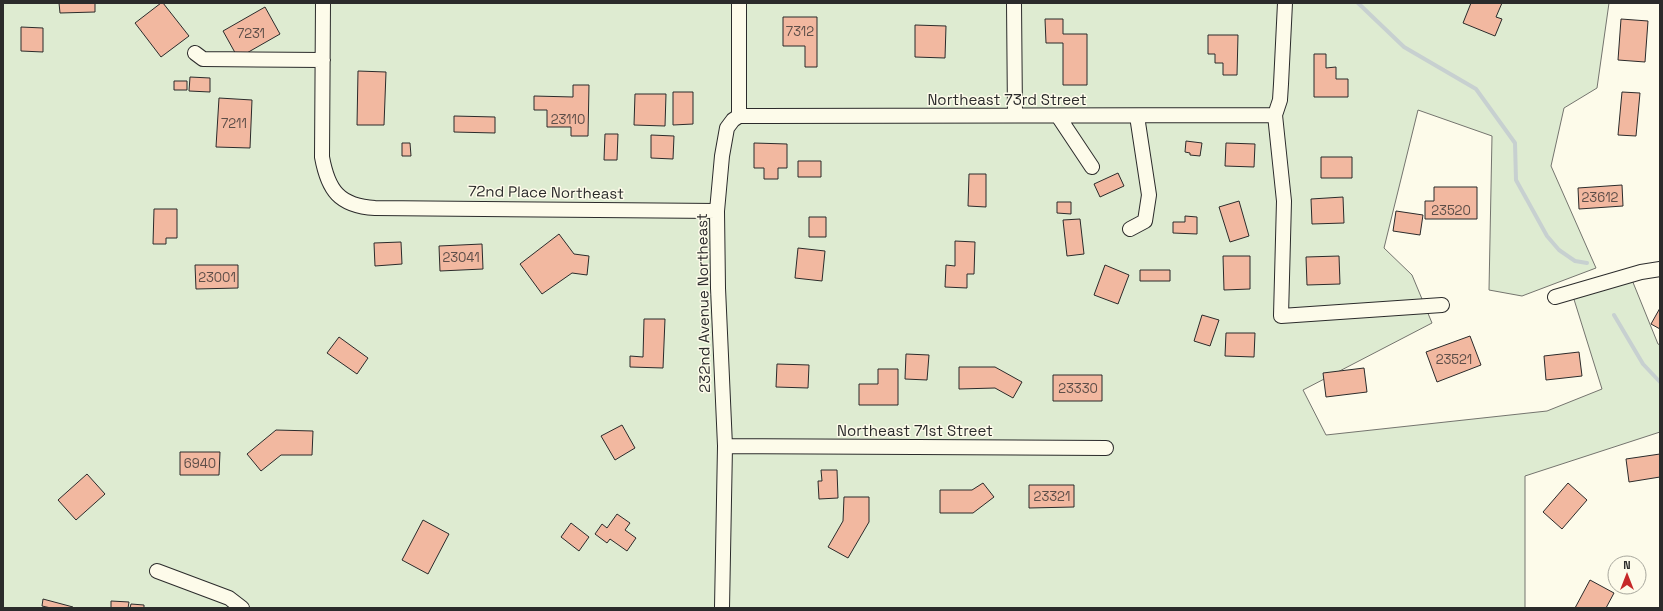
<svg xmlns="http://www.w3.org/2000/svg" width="1663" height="611" viewBox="0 0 1663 611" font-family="'Space Grotesk',sans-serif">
<rect width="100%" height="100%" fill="#fdfbea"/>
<path fill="#deebd1" stroke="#74746e" d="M3,3H1609L1597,88L1564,108L1551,166L1596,268L1522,296L1489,290L1492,136L1418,110L1384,248L1412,275L1432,323L1303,390L1326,435L1547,411L1602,389L1572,293L1630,275L1658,344L1660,345V432L1525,476V608H3Z"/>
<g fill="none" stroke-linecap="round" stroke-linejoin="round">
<path stroke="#c7d0d0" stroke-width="4" d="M1358,3L1404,47L1476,89L1515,143L1516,180L1547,236L1559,250L1575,261L1587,263
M1614,315L1643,364L1660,382"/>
</g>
<path fill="#f2b8a0" stroke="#2b2b2b" d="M59,3H95V12L60,13Z
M161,3H163L189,36L161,57L135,23Z
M1471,3H1502L1496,17L1502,19L1495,36L1463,23Z
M265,7L280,34L238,58L223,31Z
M783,17H817V67H805V46H783Z
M1045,19H1063V34H1087V85H1063V43H1046Z
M1621,19L1648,21L1645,62L1618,60Z
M915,25L946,26L945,58L915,57Z
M21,27L43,28V52L21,51Z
M1208,35H1238L1237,75H1223V63H1215V54H1208Z
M1314,54H1326V68L1336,67V79H1348V97H1314Z
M358,71L386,72L384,125H357Z
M190,77L210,78V92L189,91Z
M174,81H187V90H174Z
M573,85H589L588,136H571V127H547V110H534V96L573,97Z
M673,92H693V124L673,125Z
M1622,92L1640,93L1636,136L1618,135Z
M635,94H666L665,126L634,125Z
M219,98L252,100L250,148L216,147Z
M454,116L495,117V133L454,132Z
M605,134H618L617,160H604Z
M651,135L674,136L673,159L651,158Z
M1186,141L1202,143L1200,156L1190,155V153L1185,152Z
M402,143H410L411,156H402Z
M754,143L787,144V168H778V179H764V168H754Z
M1226,143L1255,144L1254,167L1225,166Z
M1321,157H1352V178H1321Z
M798,161H821V177H798Z
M1118,173L1124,186L1100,197L1094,184Z
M969,174H986V207L968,206Z
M1622,185L1623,206L1579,209L1578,188Z
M1434,187H1477V219H1425V201H1434Z
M1343,197L1344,223L1312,224L1311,199Z
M1239,201L1249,236L1230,242L1219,207Z
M1057,202H1071V214L1057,213Z
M154,209H177V238H166V244H153Z
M1396,211L1423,215L1420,235L1393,231Z
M1185,216L1197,217V234L1173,233V222H1185Z
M809,217H826V237H809Z
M1080,219L1084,254L1067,256L1063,220Z
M559,234L574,254L589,256L587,275L572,273L542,294L520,264Z
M955,241L975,242L974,274H967V288L945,287L946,265L955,266Z
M401,242L402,264L375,266L374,243Z
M482,244L483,269L440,271L439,246Z
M798,248L825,251L822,281L795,278Z
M1223,256H1250V289L1224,290Z
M1339,256L1340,284L1307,285L1306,257Z
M195,265H238V288L196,289Z
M1105,265L1129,275L1118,304L1094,295Z
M1140,270H1170V281H1140Z
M1660,308V329L1651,324Z
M1202,315L1219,320L1210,346L1194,341Z
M644,319H665L663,368L630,367V356L643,357Z
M1226,333H1255L1254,357L1225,356Z
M1470,336L1481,365L1437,382L1426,352Z
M339,337L368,358L357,374L327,353Z
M1579,352L1582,376L1546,380L1544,356Z
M906,354L929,355L927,380L905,379Z
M777,364L809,365L808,388L776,387Z
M959,367H995L1022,382L1013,398L995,388L959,389Z
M1364,368L1367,392L1326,397L1323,373Z
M878,369H898V405H859V384H878Z
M1053,375H1102V401H1053Z
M622,425L635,448L615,460L601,436Z
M276,430L313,431L312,455H281L261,471L247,454Z
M180,452H220L219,475H180Z
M1660,454V477L1629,482L1626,459Z
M821,470H837L838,498L819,499L818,481H822Z
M87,474L105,494L76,520L58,500Z
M983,483L994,497L973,513H940V490H972Z
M1568,483L1587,500L1562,529L1543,512Z
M1029,485H1074V507L1029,508Z
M844,497H869V522L848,558L828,547L843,521Z
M617,514L630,523L625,530L636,538L627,551L610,539L607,543L595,534L602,524L607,528Z
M423,520L449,534L428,574L402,560Z
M571,523L589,537L579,551L561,537Z
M1590,580L1614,593L1606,608H1575Z
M43,599L73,607V608H51L42,606Z
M111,601L129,602L128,608H111Z
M131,604L144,605V608H130Z"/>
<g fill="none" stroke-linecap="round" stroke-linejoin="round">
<g stroke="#2b2b2b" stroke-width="16">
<path id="minor" d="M323,3L322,157C328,190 339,206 375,208L717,211
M1014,3L1015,115
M1285,3L1281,84L1280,100L1275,115L1284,201L1281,316L1442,305
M195,53L203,59L323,60
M739,116L1275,115
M1058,116L1092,167
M1130,229L1145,221L1149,195L1137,116
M1555,297L1641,272L1660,269
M725,446L1106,448
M157,571L229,598L242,608
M722,608L725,446L718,288L717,211L722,156L727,128L733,120L739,116V3"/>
</g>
<use href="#minor" stroke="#fdfbea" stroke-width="14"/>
</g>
<g text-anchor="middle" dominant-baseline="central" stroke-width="3" stroke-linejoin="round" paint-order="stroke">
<g font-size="13" fill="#5d4e48">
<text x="800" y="31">7312</text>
<text x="251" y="33">7231</text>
<text x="568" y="119">23110</text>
<text x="234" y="123">7211</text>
<text x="1600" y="197">23612</text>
<text x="1451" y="210">23520</text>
<text x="461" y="257">23041</text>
<text x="217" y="277">23001</text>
<text x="1454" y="359">23521</text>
<text x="1078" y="388">23330</text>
<text x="200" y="463">6940</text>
<text x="1052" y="496">23321</text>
</g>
<g font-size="15" fill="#2b2b2b" stroke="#fdfbea">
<text x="1007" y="99">Northeast 73rd Street</text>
<text transform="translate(546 192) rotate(1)">72nd Place Northeast</text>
<text transform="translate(703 303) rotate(-91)">232nd Avenue Northeast</text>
<text x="915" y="430">Northeast 71st Street</text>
</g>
</g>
<rect width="1663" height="611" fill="none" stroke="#2b2b2b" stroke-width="8"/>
<g transform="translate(1627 575)"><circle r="19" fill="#fdfbea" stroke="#a9a89e"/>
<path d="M0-3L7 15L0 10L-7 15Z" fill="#c62828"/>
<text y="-6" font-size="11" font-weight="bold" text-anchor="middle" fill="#2b2b2b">N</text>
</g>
</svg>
